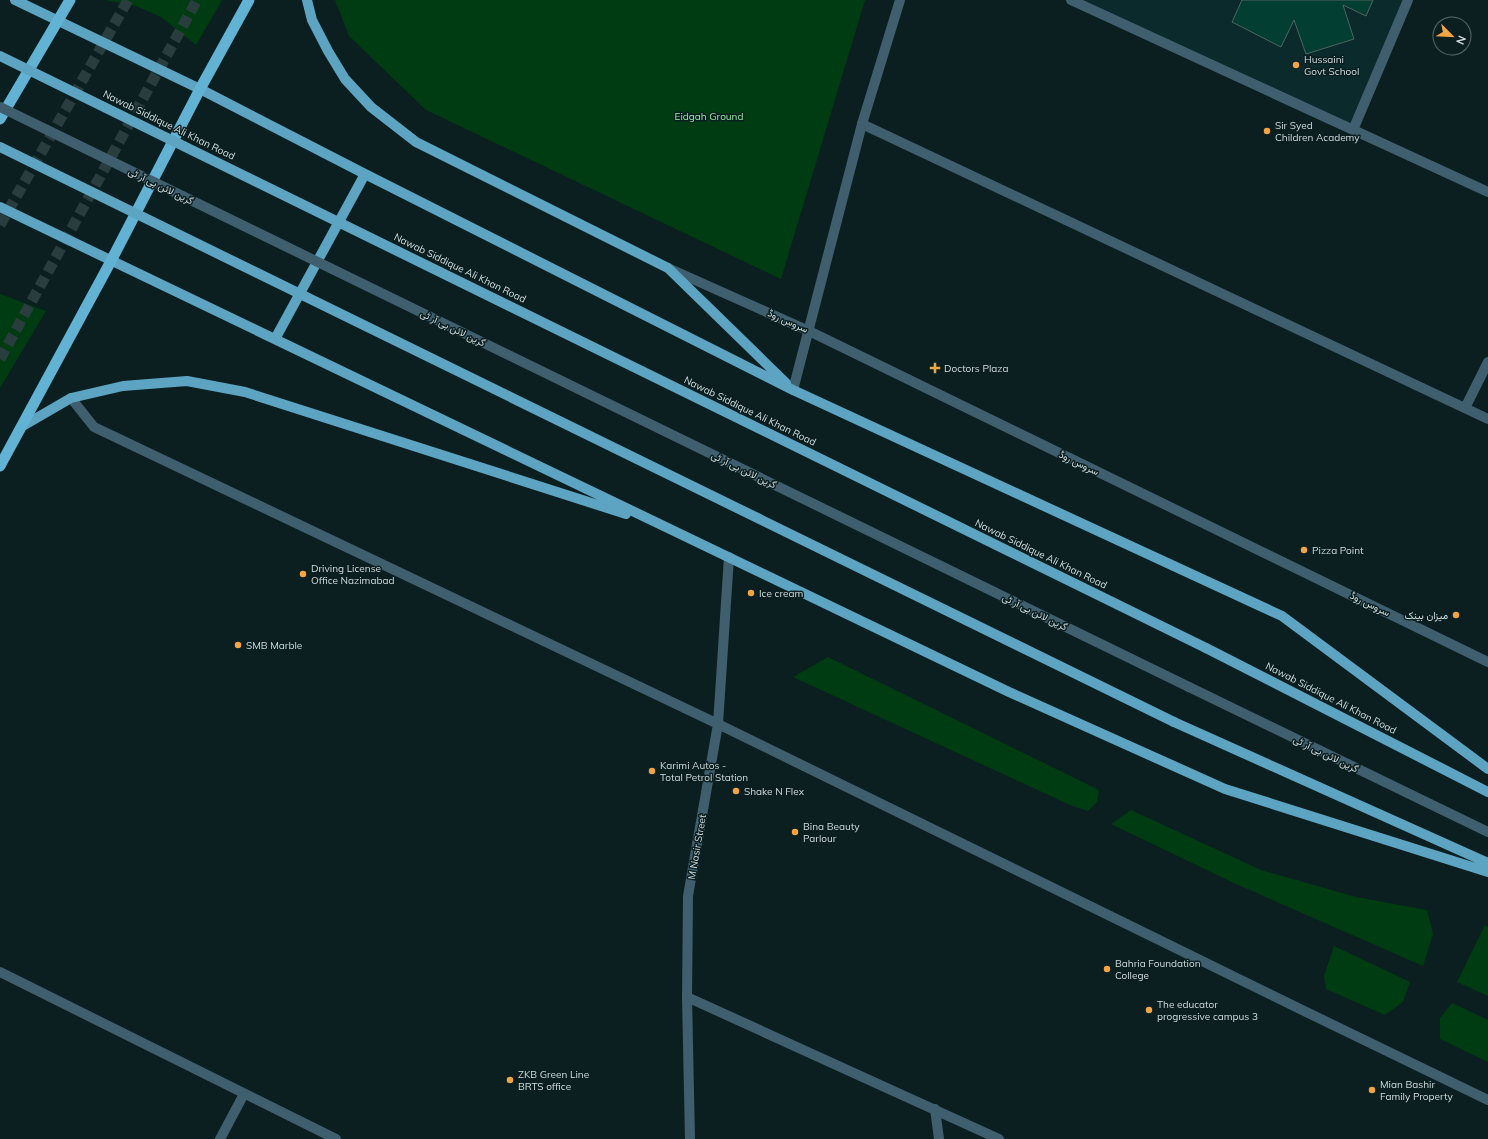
<svg xmlns="http://www.w3.org/2000/svg" width="1488" height="1139" viewBox="0 0 1488 1139" font-family="Mulish,Vazirmatn,sans-serif">
<rect width="100%" height="100%" fill="#0b1f21"/>
<path fill="#0b2a2c" d="M1071,0H1408L1353,130Z"/>
<path fill="#003c11" d="M106,0H222L196,45L161,17L136,6Z
M335,0H865L781,279L426,110L349,36Z
M0,294L46,311L0,388Z
M828,657L1099,790L1097,802L1088,811L1070,805L793,677Z
M1131,810L1261,870L1356,897L1427,910L1433,934L1423,966L1236,884L1111,824Z
M1485,925L1488,927V996L1457,982Z
M1334,946L1410,982L1403,1002L1385,1015L1326,989L1324,976Z
M1452,1003L1488,1020V1062L1440,1039V1018Z"/>
<path fill="#033e32" stroke="#50645e" d="M1242,0H1373L1366,16L1343,5L1354,39L1306,54L1294,20L1281,47L1232,22Z"/>
<g fill="none" stroke-linecap="round" stroke-linejoin="round">
<path stroke="#293c3e" stroke-width="11" stroke-dasharray="11 5.5" stroke-linecap="butt" d="M0,225L128,0
M0,359L197,0"/>
<path stroke="#3f5f6e" stroke-width="10" d="M668,268L809,331L1488,662
M1189,687L1488,832"/>
<path stroke="#3f5f6e" stroke-width="10" d="M1071,0L1488,192
M862,124L1488,419
M1353,130L1408,0
M71,398L94,427L718,724L1298,1008L1488,1100
M1465,408L1488,362
M0,972L336,1139
M687,997L999,1139
M935,1109L939,1139
M220,1139L244,1094
M690,1139L687,997L688,896L718,724L729,557"/>
<path stroke="#3f5f6e" stroke-width="10" d="M793,390L862,124L900,0"/>
<path stroke="#5ca4c2" stroke-width="10" d="M15,0L200,89L365,174L793,390L1282,616L1488,769
M307,0L312,20L328,51L345,79L371,107L416,142L668,268L786,383
M0,207L1009,692L1225,789L1488,872
M275,339L365,174
M21,427L71,398L123,386L187,381L245,392L626,514
M1206,648L1488,792
M1174,722L1488,863"/>
<path stroke="#62b2d3" stroke-width="11" d="M0,119L70,0
M0,466L111,261L200,89L249,0"/>
<path stroke="#3f5f6e" stroke-width="10" d="M0,107L1189,687"/>
<path stroke="#5ca4c2" stroke-width="10" d="M0,56L1206,648
M0,147L1174,722"/>
</g>
<g fill="#f3a443" stroke="#0b1f21" stroke-width="1.5">
<circle cx="1296" cy="65" r="4"/>
<circle cx="1267" cy="131" r="4"/>
<path d="M933 362h4v4h4v4h-4v4h-4v-4h-4v-4h4z"/>
<circle cx="1304" cy="550" r="4"/>
<circle cx="303" cy="574" r="4"/>
<circle cx="751" cy="593" r="4"/>
<circle cx="1456" cy="615" r="4"/>
<circle cx="238" cy="645" r="4"/>
<circle cx="652" cy="771" r="4"/>
<circle cx="736" cy="791" r="4"/>
<circle cx="795" cy="832" r="4"/>
<circle cx="1107" cy="969" r="4"/>
<circle cx="1149" cy="1010" r="4"/>
<circle cx="510" cy="1080" r="4"/>
<circle cx="1372" cy="1090" r="4"/>
</g>
<g text-anchor="middle" dominant-baseline="central" stroke-width="3" stroke-linejoin="round" paint-order="stroke">
<g font-size="10" fill="#d2dedf" stroke="#0b1f21" text-anchor="start">
<text x="1304" y="59">Hussaini<tspan x="1304" dy="12">Govt School</tspan></text>
<text x="1275" y="125">Sir Syed<tspan x="1275" dy="12">Children Academy</tspan></text>
<text x="944" y="368">Doctors Plaza</text>
<text x="1312" y="550">Pizza Point</text>
<text x="311" y="568">Driving License<tspan x="311" dy="12">Office Nazimabad</tspan></text>
<text x="759" y="593">Ice cream</text>
<text x="1448" y="615" text-anchor="end">میزان بینک</text>
<text x="246" y="645">SMB Marble</text>
<text x="660" y="765">Karimi Autos -<tspan x="660" dy="12">Total Petrol Station</tspan></text>
<text x="744" y="791">Shake N Flex</text>
<text x="803" y="826">Bina Beauty<tspan x="803" dy="12">Parlour</tspan></text>
<text x="1115" y="963">Bahria Foundation<tspan x="1115" dy="12">College</tspan></text>
<text x="1157" y="1004">The educator<tspan x="1157" dy="12">progressive campus 3</tspan></text>
<text x="518" y="1074">ZKB Green Line<tspan x="518" dy="12">BRTS office</tspan></text>
<text x="1380" y="1084">Mian Bashir<tspan x="1380" dy="12">Family Property</tspan></text>
</g>
<g font-size="10" fill="#97eca3" stroke="#0b1f21">
<text x="709" y="116">Eidgah Ground</text>
</g>
<g font-size="10" fill="#d2dedf" stroke="#0b1f21">
<text transform="translate(169 125) rotate(26)">Nawab Siddique Ali Khan Road</text>
<text transform="translate(161 186) rotate(26)">گرین لائن بی آر ٹی</text>
<text transform="translate(460 268) rotate(26)">Nawab Siddique Ali Khan Road</text>
<text transform="translate(788 321) rotate(24)">سروس روڈ</text>
<text transform="translate(453 328) rotate(26)">گرین لائن بی آر ٹی</text>
<text transform="translate(750 411) rotate(26)">Nawab Siddique Ali Khan Road</text>
<text transform="translate(1079 463) rotate(26)">سروس روڈ</text>
<text transform="translate(744 470) rotate(26)">گرین لائن بی آر ٹی</text>
<text transform="translate(1041 554) rotate(26)">Nawab Siddique Ali Khan Road</text>
<text transform="translate(1370 604) rotate(26)">سروس روڈ</text>
<text transform="translate(1035 612) rotate(26)">گرین لائن بی آر ٹی</text>
<text transform="translate(1331 698) rotate(27)">Nawab Siddique Ali Khan Road</text>
<text transform="translate(1326 754) rotate(26)">گرین لائن بی آر ٹی</text>
<text transform="translate(697 847) rotate(-80)">M Nasir Street</text>
</g>
</g>
<g transform="translate(1452 36) rotate(114)"><circle r="19" fill="#0b1f21" stroke="#5b6b6d"/>
<path d="M0-3L7 15L0 10L-7 15Z" fill="#f3a443"/>
<text y="-6" font-size="11" font-weight="bold" text-anchor="middle" fill="#d2dedf">N</text>
</g>
</svg>
